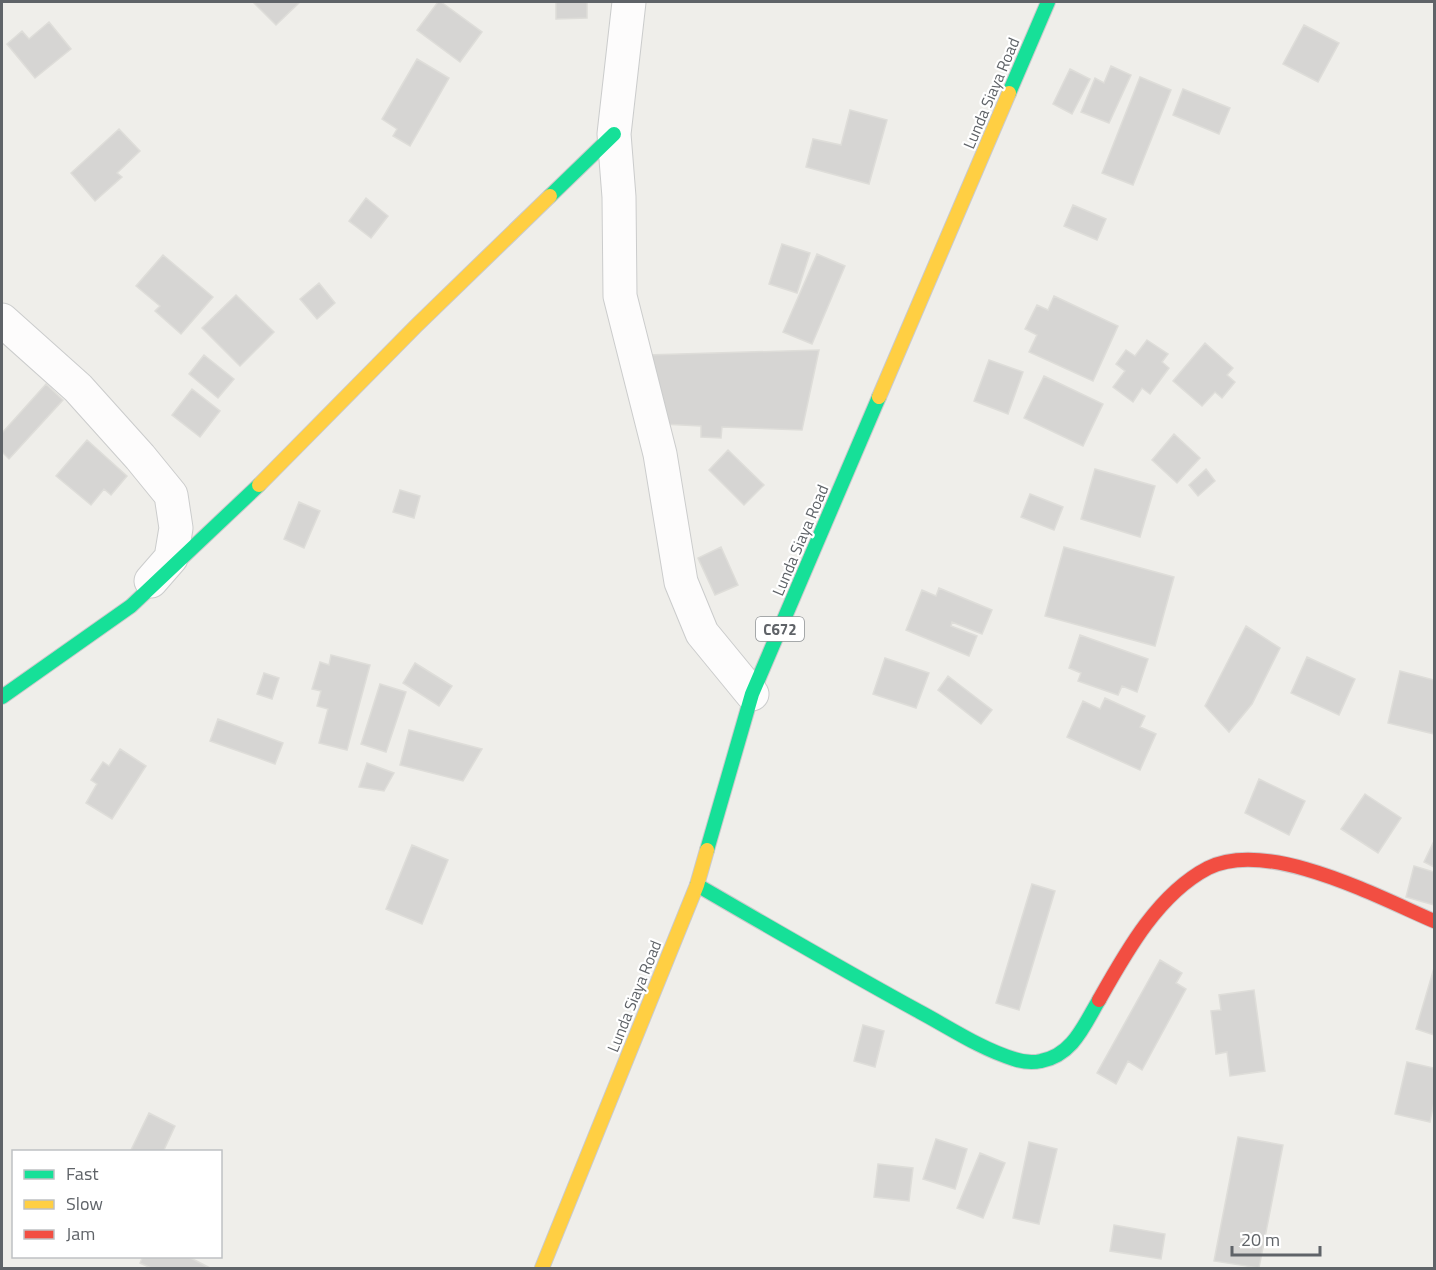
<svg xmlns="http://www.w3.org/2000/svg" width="1436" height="1270" viewBox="0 0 1436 1270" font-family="'Titillium Web',sans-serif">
<rect width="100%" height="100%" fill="#efeeea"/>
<path fill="#d6d5d3" stroke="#deddd9" stroke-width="1.5" d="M253,2H300L276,25Z
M438,2H441L482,32L460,62L417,30Z
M556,2H587V18L556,19Z
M49,22L71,49L35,78L7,44L22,31L29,39Z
M1304,25L1339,43L1318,82L1283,64Z
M417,59L449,78L410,146L393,136L397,129L382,119Z
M1111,66L1131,75L1109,123L1081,112L1095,78L1104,83Z
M1070,69L1090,79L1072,114L1053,104Z
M1140,77L1171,90L1133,185L1102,173Z
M1183,89L1230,108L1219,134L1173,115Z
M850,110L887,120L869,184L806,167L813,139L841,145Z
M119,129L140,151L117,173L122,177L95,201L71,173Z
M366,198L388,216L371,238L349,221Z
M1073,205L1106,219L1097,240L1064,226Z
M782,244L810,253L797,293L769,284Z
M817,254L845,266L812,344L783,332Z
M163,255L213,297L181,334L155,311L160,306L136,286Z
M319,283L335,303L317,319L300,299Z
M236,295L274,332L240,366L202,328Z
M1054,296L1118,326L1093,381L1029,352L1037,335L1025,329L1037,305L1048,310Z
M1147,340L1168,354L1162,362L1169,368L1150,394L1142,388L1133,402L1113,387L1125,371L1116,364L1126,350L1135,356Z
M1205,343L1233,368L1227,375L1235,382L1222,398L1215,392L1202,406L1173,381Z
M819,350L802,430L722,427L721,438L701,437V426L662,424L647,355Z
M204,355L234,379L218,398L189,374Z
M989,360L1023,372L1008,414L974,401Z
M1044,376L1103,404L1083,446L1024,418Z
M46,384L63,400L9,459L2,452V433Z
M192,389L220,411L200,437L172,415Z
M1174,434L1200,458L1177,483L1152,460Z
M87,440L127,476L111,495L104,489L91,505L56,476Z
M728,450L764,485L744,505L709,470Z
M1095,469L1155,486L1140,537L1081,519Z
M1206,469L1215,481L1198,496L1189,485Z
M400,490L420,496L414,518L393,512Z
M1030,494L1063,507L1054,530L1021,517Z
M299,502L320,511L304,548L284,539Z
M721,547L738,585L715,595L698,558Z
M1064,547L1174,577L1155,646L1045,616Z
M939,588L992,610L982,634L952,622L951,626L977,636L969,656L906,630L922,590L936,596Z
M1246,626L1280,648L1252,704L1229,732L1205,706Z
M1080,635L1148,659L1137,692L1122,686L1118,695L1078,681L1081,673L1069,668Z
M331,655L370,665L347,750L319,743L328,709L317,706L321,691L312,689L320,662L329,665Z
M1307,657L1355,679L1339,715L1291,693Z
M885,658L929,673L916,708L873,694Z
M415,663L452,686L439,706L403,683Z
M1400,671L1434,680V734L1388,723Z
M264,673L279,678L272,699L257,694Z
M948,676L992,710L981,724L938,690Z
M380,684L406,692L386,752L361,744Z
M1105,698L1145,716L1140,727L1156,734L1140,770L1067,737L1083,701L1100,709Z
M218,719L283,743L275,764L210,741Z
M409,730L482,749L463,781L400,765Z
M120,749L146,766L112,819L86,803L97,784L91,780L103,762L109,766Z
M367,763L394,773L384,791L359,787Z
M1259,779L1305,801L1289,835L1245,813Z
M1365,794L1401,818L1378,853L1341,829Z
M1433,843L1434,844V867L1424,862Z
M412,845L448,860L422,924L386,909Z
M1414,866L1434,872V905L1406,897Z
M1032,884L1055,891L1019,1010L996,1003Z
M1160,960L1182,973L1176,983L1186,989L1142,1070L1128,1061L1116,1084L1097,1073Z
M1434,968V1035L1416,1029Z
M1254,990L1265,1071L1230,1076L1227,1052L1216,1054L1211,1011L1221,1010L1219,995Z
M863,1025L884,1031L875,1067L854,1061Z
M1407,1062L1434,1068V1102L1430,1122L1395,1114Z
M149,1113L175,1126L163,1152H130Z
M1238,1137L1283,1145L1259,1268L1214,1261Z
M936,1139L967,1149L955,1189L923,1179Z
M1029,1142L1057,1149L1039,1224L1013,1218Z
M980,1153L1005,1163L983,1218L957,1208Z
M878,1164L913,1168L909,1201L874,1197Z
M1114,1225L1165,1234L1161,1259L1110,1251Z
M143,1256H187L210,1268H151L140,1263Z"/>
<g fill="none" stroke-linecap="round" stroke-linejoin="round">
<g stroke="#cbcccc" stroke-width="35">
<path id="street" d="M629,2L614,134L619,197L620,296L660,454L681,582L702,633L752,694
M2,320L78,388L140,457L171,495L176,528L171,558L151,581"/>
</g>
<g stroke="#cacacb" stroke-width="16">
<path id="fast" d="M1009,93L1048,2
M550,196L614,134
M2,697L131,606L259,485
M707,850L752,694L879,397
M697,885C771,928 845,971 920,1012C950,1028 981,1049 1014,1059C1023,1062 1032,1063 1041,1061C1073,1055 1084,1025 1099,1000"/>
</g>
<g stroke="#cacacb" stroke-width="16">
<path id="slow" d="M879,397L1009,93
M259,485L416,326L550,196
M542,1268L697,885L707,850"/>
</g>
<g stroke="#cacacb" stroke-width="16">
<path id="jam" d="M1099,1000C1126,952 1158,894 1208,868C1268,838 1378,897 1434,921"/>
</g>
<use href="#street" stroke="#fdfcfc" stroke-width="33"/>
<use href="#fast" stroke="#16e098" stroke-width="14"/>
<use href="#slow" stroke="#ffcf43" stroke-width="14"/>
<use href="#jam" stroke="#f24e42" stroke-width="14"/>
</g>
<g text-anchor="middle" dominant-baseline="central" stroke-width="4.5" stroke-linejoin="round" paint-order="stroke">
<rect fill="#fff" stroke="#8f9295" stroke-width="1.5" x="756" y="617" width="48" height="24" rx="4.5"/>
<g font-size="15" font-weight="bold" fill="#5f6368">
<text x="780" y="629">C672</text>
</g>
<g font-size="16" fill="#5f6368" stroke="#fff">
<text transform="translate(991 93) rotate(-67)">Lunda Siaya Road</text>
<text transform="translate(800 540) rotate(-67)">Lunda Siaya Road</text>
<text transform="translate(634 996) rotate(-68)">Lunda Siaya Road</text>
</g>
</g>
<rect width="1436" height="1270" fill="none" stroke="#5f6368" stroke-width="6"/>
<rect x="12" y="1150" width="210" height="108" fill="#ffffff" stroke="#bfc1c3" stroke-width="1.5"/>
<rect x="24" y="1170" width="30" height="9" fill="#16e098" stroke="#bfc1c3" stroke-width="1.5"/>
<text x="66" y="1180" font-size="18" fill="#5f6368">Fast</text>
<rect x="24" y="1200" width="30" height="9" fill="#ffcf43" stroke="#bfc1c3" stroke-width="1.5"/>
<text x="66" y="1210" font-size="18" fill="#5f6368">Slow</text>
<rect x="24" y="1230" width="30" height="9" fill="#f24e42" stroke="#bfc1c3" stroke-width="1.5"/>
<text x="66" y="1240" font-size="18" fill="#5f6368">Jam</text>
<path d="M1232 1246v9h88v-9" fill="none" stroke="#5f6368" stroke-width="3"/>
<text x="1241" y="1246" font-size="18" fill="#5f6368" stroke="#ffffff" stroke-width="4.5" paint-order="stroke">20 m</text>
</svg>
